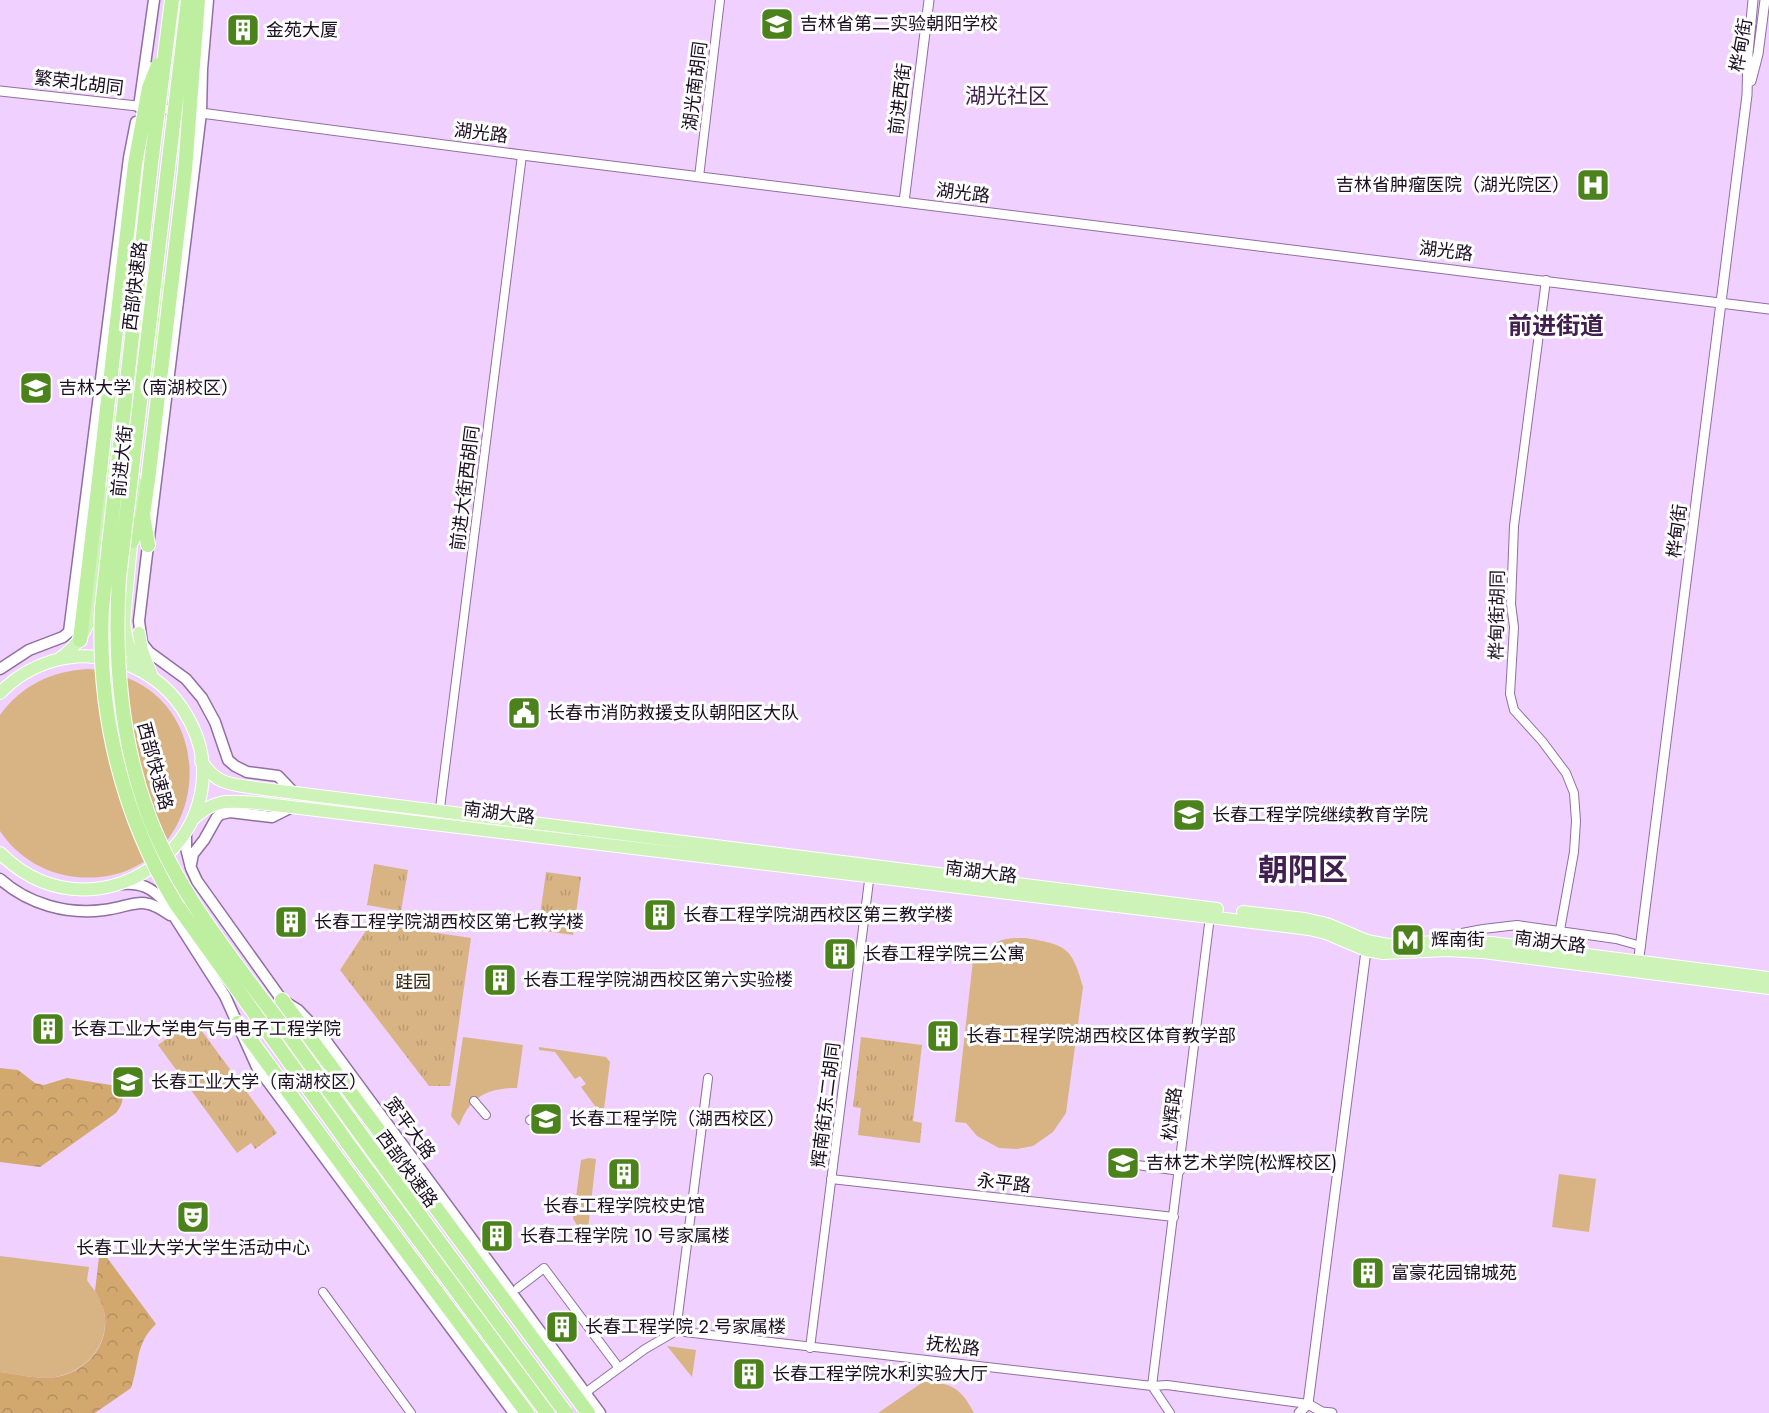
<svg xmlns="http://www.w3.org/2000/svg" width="1769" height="1413" viewBox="0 0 1769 1413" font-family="Jost,'Noto Sans SC',sans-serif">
<defs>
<pattern id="forest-crowns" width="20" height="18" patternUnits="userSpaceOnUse" patternTransform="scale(1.5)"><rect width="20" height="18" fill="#d2a86f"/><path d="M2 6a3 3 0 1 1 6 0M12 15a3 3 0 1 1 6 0" fill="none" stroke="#b48f60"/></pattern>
<pattern id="park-tufts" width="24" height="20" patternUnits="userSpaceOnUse" patternTransform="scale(1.5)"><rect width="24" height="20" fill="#d8b484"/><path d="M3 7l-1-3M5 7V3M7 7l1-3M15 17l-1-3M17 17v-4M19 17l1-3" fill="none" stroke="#b99a72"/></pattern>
</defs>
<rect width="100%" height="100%" fill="#efd0ff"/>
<path fill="#d8b484" d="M88,669C236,680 214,890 76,877C46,874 17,857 0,831V715C22,685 52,671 88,669Z
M1026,938C1065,945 1072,946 1083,987L1066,1113L1053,1132L1033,1146L1017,1149L999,1148L977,1136L966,1123L955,1122L974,951L986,952C995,938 1010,938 1026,938Z
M463,1037L523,1045L517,1088C486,1088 470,1097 459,1126L451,1116Z
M539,1047L606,1057L610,1062L603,1117L581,1087L586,1084L580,1076L575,1079L555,1052L539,1050Z
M589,1158L596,1159L588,1229L579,1228L573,1219L581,1160Z
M1559,1174L1596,1179L1589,1232L1552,1227Z
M0,1256L89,1267L87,1280C92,1288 100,1296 102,1304C115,1342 85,1376 47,1378C32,1378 15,1374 0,1372Z
M667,1346L696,1350L692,1377Z
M923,1382C951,1382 961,1388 974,1413H878Z"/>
<path fill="url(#forest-crowns)" d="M0,1068L18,1070L35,1083L44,1085L67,1078L117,1086C126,1096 123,1104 116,1113L40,1167L0,1162Z
M105,1255L156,1324C135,1344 140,1362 131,1388L95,1413H0V1372C15,1374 32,1378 47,1378C92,1376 122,1331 95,1291L99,1257Z"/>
<path fill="url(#park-tufts)" d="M374,864L408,870L401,911L367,905Z
M546,872L581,877L573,935L538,930Z
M371,923L471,938L450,1086H429L340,970Z
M193,1019L277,1133L255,1149L251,1143L237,1153L158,1045Z
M861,1037L922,1045L913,1121L922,1123L920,1143L858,1135L861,1108L853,1107Z"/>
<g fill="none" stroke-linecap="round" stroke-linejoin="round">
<g stroke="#916ea3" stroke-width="10">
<path id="minor" d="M699,177L720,0
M1546,280L1514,526L1511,604L1514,627L1510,694L1514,710L1542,741L1566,773L1574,793L1576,821L1574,852L1560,930
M438,824L522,155
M1441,937L1483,929L1517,925L1616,939L1641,946
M474,1101L486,1115
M530,1120L545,1110
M1116,1162L1180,1171
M831,1179L1174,1217
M518,1288L544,1268L619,1368
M323,1292L411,1413
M676,1331L708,1078
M810,1348L870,873
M585,1393L645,1349L676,1331L1152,1386L1167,1385L1308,1404
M1170,1413L1152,1386L1210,916"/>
</g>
<g stroke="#916ea3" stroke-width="11">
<path id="tertiary" d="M1751,81L1758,54L1765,0
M0,91L201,113L522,155L1769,309
M904,202L929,0
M1638,965L1747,95L1748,53L1753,0
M1308,1404L1367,943
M1308,1404L1322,1412L1332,1413
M1299,1413L1308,1404"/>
</g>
<g stroke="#916ea3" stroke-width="13">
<path id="secondary" d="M208,0L202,69L201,113L146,562L139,621L142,643L149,652L186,679L202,698L215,722L228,760L235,766L247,772L278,776L294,793
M139,107L154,0
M0,669L29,650L63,637L69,632L129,158L136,122
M186,831V848L191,868L197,881L282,1000L298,1010L321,1034L600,1413
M191,864L193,854L204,840L217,817L221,814L230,812L272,817L292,807
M0,879C28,904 67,915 104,910C135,906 141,894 170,915
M121,884C141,882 152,888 165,902L225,996L257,1067L514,1413"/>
</g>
<g stroke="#fff" stroke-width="14">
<path id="primary" d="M148,391L161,284
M137,480L124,621C126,643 130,654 143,671
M139,633L142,651L151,674
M59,659C78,646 86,631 93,610L117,412
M0,693C29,663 72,649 113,660C141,667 166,684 182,708C260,825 102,954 0,853
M201,761C217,785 230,784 256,788L1217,909
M192,820C215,798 228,801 258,803L1309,929L1326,933L1366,950L1383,953L1446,950L1483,952L1769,988
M1243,912L1305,919L1327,924L1367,941L1388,945L1450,941L1492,943L1769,978"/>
</g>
<g stroke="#fff" stroke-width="16">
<path id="trunk" d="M148,480L143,515L148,545
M132,541L143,515
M80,640L98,488
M282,1000L588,1413
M238,1023L376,1211L527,1413"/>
</g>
<use href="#minor" stroke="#fff" stroke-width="8"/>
<use href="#tertiary" stroke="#fff" stroke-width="9"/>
<use href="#secondary" stroke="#fff" stroke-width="10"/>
<use href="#primary" stroke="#cef3b8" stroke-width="12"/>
<use href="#trunk" stroke="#beefa0" stroke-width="14"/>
<g stroke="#fff" stroke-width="16" stroke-linecap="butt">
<path id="trunk-bridge" d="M172,0L151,164L102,608C97,711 122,816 176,904L359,1159L547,1413
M188,0L119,578C114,658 120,738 148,814C178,896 238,965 289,1035C380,1162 473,1288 566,1413
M148,480L185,170L198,0
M98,488L135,164L149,88L158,65"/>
</g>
<use href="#trunk-bridge" stroke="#beefa0" stroke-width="14"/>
</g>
<defs>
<g id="school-square" transform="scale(1.725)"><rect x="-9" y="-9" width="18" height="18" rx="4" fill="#4b821b" stroke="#fefefe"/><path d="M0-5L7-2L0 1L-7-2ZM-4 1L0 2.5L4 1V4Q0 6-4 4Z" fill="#fff"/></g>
<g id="building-square" transform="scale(1.725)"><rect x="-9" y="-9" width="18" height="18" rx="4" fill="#4b821b" stroke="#fefefe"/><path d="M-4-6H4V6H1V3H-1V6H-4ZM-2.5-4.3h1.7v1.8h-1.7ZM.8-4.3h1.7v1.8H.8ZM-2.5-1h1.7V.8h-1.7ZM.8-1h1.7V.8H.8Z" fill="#fff"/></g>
<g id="hospital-square" transform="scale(1.725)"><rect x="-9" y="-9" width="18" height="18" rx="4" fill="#4b821b" stroke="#fefefe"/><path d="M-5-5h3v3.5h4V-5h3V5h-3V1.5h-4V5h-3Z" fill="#fff"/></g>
<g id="university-square" transform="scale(1.725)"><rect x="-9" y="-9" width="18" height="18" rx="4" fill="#4b821b" stroke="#fefefe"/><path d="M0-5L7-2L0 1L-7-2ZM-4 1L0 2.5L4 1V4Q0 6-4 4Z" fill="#fff"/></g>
<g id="civic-square" transform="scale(1.725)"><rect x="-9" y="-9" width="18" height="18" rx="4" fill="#4b821b" stroke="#fefefe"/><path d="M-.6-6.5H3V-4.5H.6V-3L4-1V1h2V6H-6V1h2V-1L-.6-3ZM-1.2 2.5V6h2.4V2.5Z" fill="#fff"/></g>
<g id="metro-square" transform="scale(1.725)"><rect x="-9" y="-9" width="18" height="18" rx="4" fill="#4b821b" stroke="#fefefe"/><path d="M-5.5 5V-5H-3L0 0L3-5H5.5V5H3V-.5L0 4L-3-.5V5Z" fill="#fff"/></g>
<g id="theatre-square" transform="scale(1.725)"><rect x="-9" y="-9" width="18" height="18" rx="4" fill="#4b821b" stroke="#fefefe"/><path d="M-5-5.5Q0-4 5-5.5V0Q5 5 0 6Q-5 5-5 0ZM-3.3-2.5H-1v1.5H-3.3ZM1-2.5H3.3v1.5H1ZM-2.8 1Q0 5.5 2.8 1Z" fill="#fff"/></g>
</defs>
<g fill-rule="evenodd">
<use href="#school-square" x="777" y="24"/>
<use href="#building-square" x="243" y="30"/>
<use href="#hospital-square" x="1593" y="185"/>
<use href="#university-square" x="36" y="388"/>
<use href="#civic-square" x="524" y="713"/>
<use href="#university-square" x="1189" y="815"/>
<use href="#building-square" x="660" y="915"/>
<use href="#building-square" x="291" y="922"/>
<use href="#metro-square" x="1408" y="940"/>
<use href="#building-square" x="840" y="954"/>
<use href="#building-square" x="500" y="980"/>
<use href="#building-square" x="48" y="1029"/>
<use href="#building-square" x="943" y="1036"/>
<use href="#university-square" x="128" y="1082"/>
<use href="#university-square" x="546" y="1119"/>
<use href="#university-square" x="1123" y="1163"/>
<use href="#building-square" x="624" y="1174"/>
<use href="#theatre-square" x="193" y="1217"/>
<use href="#building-square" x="497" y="1236"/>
<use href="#building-square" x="1368" y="1273"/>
<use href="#building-square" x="562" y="1327"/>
<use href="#building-square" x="749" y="1374"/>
</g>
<g text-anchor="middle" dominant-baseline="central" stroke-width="6" stroke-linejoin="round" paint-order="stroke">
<g font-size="18" fill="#1b0e22" stroke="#fefefe" text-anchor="start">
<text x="800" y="24">吉林省第二实验朝阳学校</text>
<text x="266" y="30">金苑大厦</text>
<text x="1570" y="185" text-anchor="end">吉林省肿瘤医院（湖光院区）</text>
<text x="59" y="388">吉林大学（南湖校区）</text>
<text x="547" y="713">长春市消防救援支队朝阳区大队</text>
<text x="1212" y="815">长春工程学院继续教育学院</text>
<text x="683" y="915">长春工程学院湖西校区第三教学楼</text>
<text x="314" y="922">长春工程学院湖西校区第七教学楼</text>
<text x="1431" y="940">辉南街</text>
<text x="863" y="954">长春工程学院三公寓</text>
<text x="523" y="980">长春工程学院湖西校区第六实验楼</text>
<text x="71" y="1029">长春工业大学电气与电子工程学院</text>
<text x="966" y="1036">长春工程学院湖西校区体育教学部</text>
<text x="151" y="1082">长春工业大学（南湖校区）</text>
<text x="569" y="1119">长春工程学院（湖西校区）</text>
<text x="1146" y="1163">吉林艺术学院(松辉校区)</text>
<text x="624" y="1206" text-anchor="middle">长春工程学院校史馆</text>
<text x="520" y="1236">长春工程学院 10 号家属楼</text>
<text x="193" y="1248" text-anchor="middle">长春工业大学大学生活动中心</text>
<text x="1391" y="1273">富豪花园锦城苑</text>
<text x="585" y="1327">长春工程学院 2 号家属楼</text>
<text x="772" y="1374">长春工程学院水利实验大厅</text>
</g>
<g font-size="18" fill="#1b0e22" stroke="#fefefe">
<text transform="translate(1741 45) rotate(-80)">桦甸街</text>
<text transform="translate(79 83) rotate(7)">繁荣北胡同</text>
<text transform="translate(695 86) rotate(-83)">湖光南胡同</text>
<text transform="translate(900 99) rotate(-83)">前进西街</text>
<text transform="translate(481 133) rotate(7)">湖光路</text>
<text transform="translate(963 193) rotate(7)">湖光路</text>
<text transform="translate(1446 251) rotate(7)">湖光路</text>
<text transform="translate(135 286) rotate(-83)">西部快速路</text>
<text transform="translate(122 461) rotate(-84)">前进大街</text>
<text transform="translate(465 488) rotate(-83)">前进大街西胡同</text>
<text transform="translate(1677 531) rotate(-83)">桦甸街</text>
<text transform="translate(1497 615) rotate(-89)">桦甸街胡同</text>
<text transform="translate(155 766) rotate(75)">西部快速路</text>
<text transform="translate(499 813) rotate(7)">南湖大路</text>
<text transform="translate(981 872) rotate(7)">南湖大路</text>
<text transform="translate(1550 942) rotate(7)">南湖大路</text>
<text transform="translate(826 1105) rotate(-83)">辉南街东二胡同</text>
<text transform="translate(1172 1114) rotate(-83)">松辉路</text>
<text transform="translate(410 1128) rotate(54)">宽平大路</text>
<text transform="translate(407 1169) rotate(54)">西部快速路</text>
<text transform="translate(1004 1183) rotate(6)">永平路</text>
<text transform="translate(953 1346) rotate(7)">抚松路</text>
</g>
<g font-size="18" fill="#37250b" stroke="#fefefe">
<text x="413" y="982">跬园</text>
</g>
<g font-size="21" fill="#41204f" stroke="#fefefe">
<text x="1007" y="96">湖光社区</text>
</g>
<g font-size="24" font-weight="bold" fill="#41204f" stroke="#fefefe">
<text x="1556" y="325">前进街道</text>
</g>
<g font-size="30" font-weight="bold" fill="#41204f" stroke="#fefefe">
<text x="1303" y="869">朝阳区</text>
</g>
</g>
</svg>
